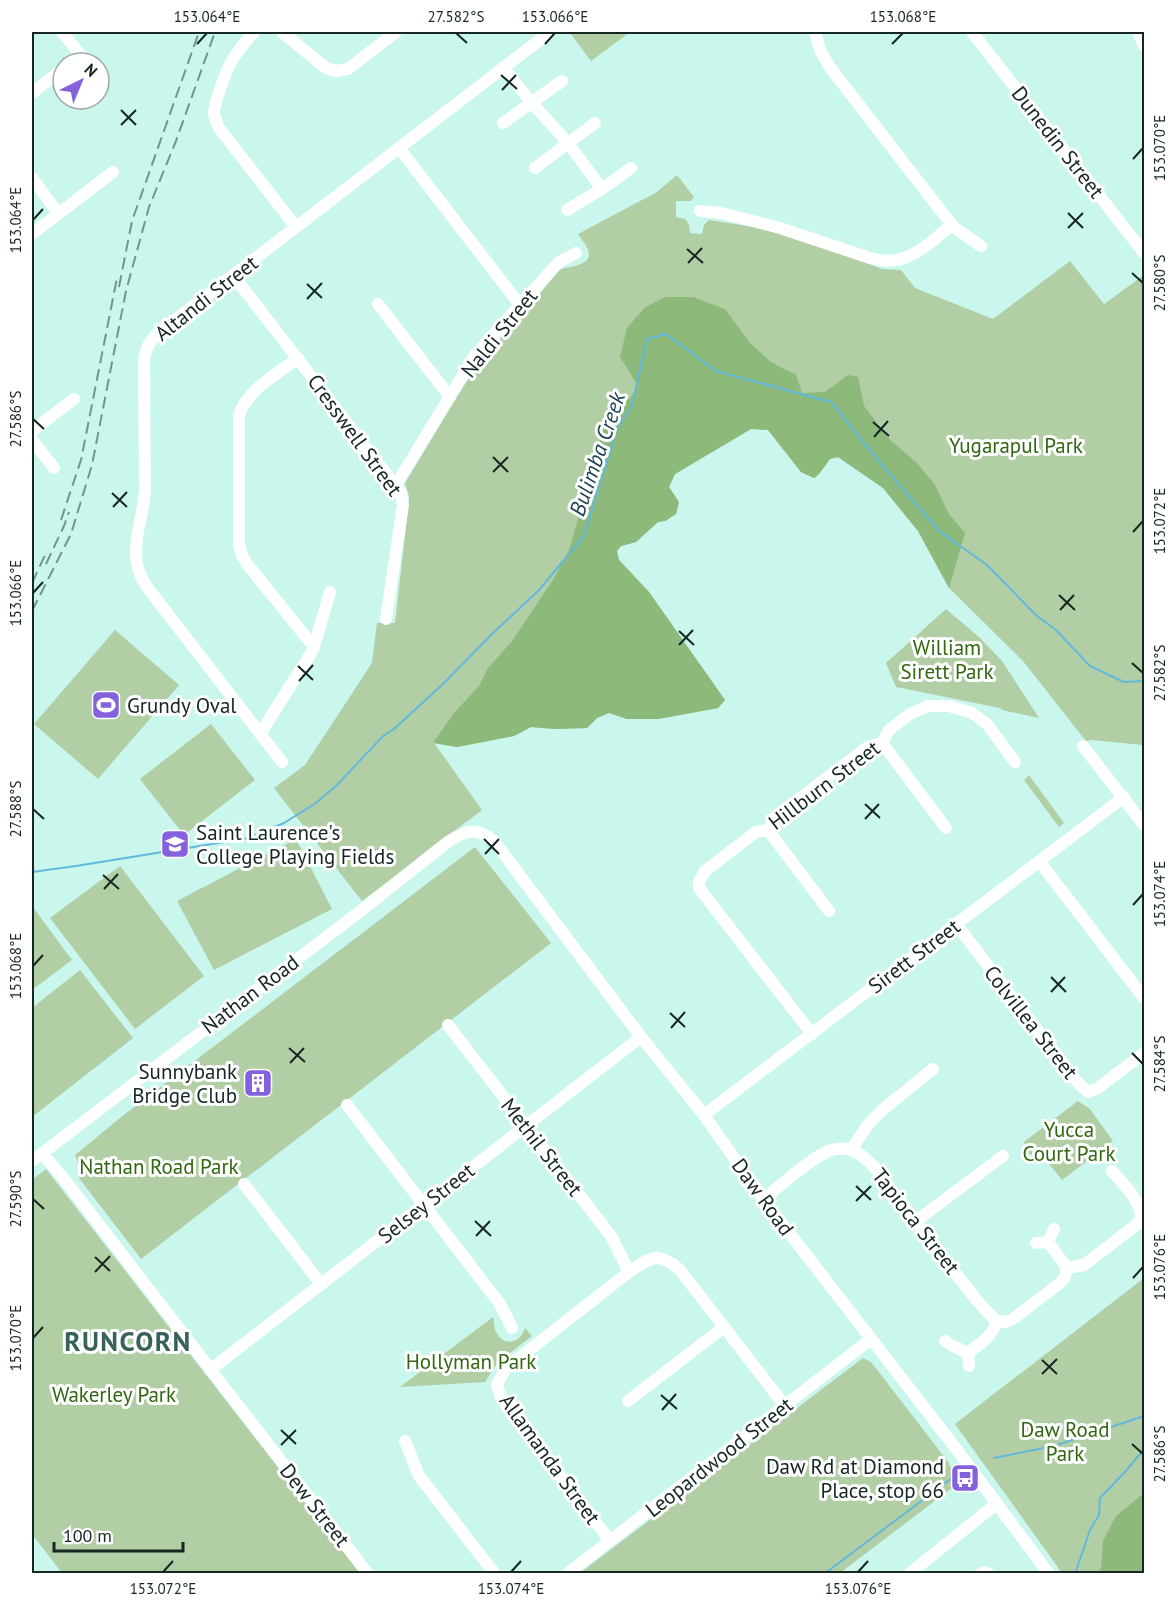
<svg xmlns="http://www.w3.org/2000/svg" width="1176" height="1605" viewBox="0 0 1176 1605" font-family="'PT Sans',sans-serif">
<rect width="100%" height="100%" fill="#c9f6ed"/>
<path fill="#b1cea5" d="M571,32H630L591,61L570,33Z
M677,175L694,197L691,201H676V217L685,219L689,224L690,233L702,234L704,225L709,220L774,230L818,244L882,269L901,270L915,288L993,319L1070,261L1104,304L1144,275V745L1091,740L1086,741L1023,661L949,588L918,531L883,488L838,457L830,459L819,474L814,478L801,472L768,430L751,429L675,474L669,487L679,502L676,514L665,521L658,522L636,542L621,546L617,551L619,560L649,592L725,700L718,708L658,719H627L609,713L597,718L587,728L555,729L531,727L514,736L457,747L434,743L482,810L362,901L274,788L305,765L372,663L377,623H395L408,509L409,496L405,483L455,400L480,361L525,312L559,270C566,267 572,267 578,265C598,259 586,245 578,234L657,192Z
M946,609L980,638L1002,661L1039,718L1002,710L1000,708L896,687L886,663Z
M115,630L179,685L98,779L34,724Z
M211,724L255,780L184,835L140,779Z
M1029,775L1064,823L1059,827L1024,780Z
M296,839L332,909L214,970L177,901Z
M475,847L551,943L141,1259L79,1178L80,1169L75,1155L120,1118Z
M120,866L204,976L135,1029L50,918Z
M32,906L72,960L32,990Z
M80,970L133,1038L32,1117V1008Z
M1078,1101L1090,1109L1113,1141L1062,1180L1044,1158L1029,1154L1024,1142Z
M46,1169L360,1573H62L32,1534V1180Z
M1144,1278V1573H1062L955,1424Z
M493,1317C494,1321 494,1328 496,1332C504,1347 520,1344 525,1328L532,1336L497,1363L485,1382L400,1387Z
M863,1358L871,1362L949,1463L957,1484L840,1573H580Z"/>
<path fill="#8db97b" d="M665,297H693L725,309L750,343L771,362L796,375L802,393L825,392L848,375L858,377L864,406L890,440L916,462L935,485L949,514L965,533L949,588L918,531L883,488L838,457L830,459L819,474L814,478L801,472L768,430L751,429L675,474L669,487L679,502L676,514L665,521L658,522L636,542L621,546L617,551L619,560L649,592L725,700L718,708L658,719H627L609,713L597,718L587,728L555,729L531,727L514,736L457,747L433,743L453,714L479,686L488,668L512,641L553,580L569,550L580,512L589,495L601,435L613,411L631,397L638,386L620,357L627,328L644,308Z
M1144,1493V1573H1098L1101,1568L1103,1541L1116,1516Z"/>
<g fill="none" stroke-linecap="round" stroke-linejoin="round">
<path stroke="#62b9dc" stroke-width="2" d="M32,872L76,866L249,838L284,823L316,803L337,785L383,736L394,729L443,684L492,634L539,590L584,536L617,428L632,405L647,339L666,334L716,371L831,402L876,458L939,531L987,565L1037,616L1056,630L1090,666L1124,682L1144,681
M994,1458L1054,1446L1144,1416
M824,1574L956,1475
M1075,1574L1090,1530L1099,1515L1100,1498L1125,1472L1144,1449"/>
<path stroke="#fff" stroke-width="12" d="M62,32L87,63
M254,32C247,40 239,49 233,59C227,69 214,102 214,114C215,119 217,123 219,128L296,227
M282,32L326,68L335,71L348,69L396,32
M815,32L820,50L829,66L941,211L956,229L981,246
M972,32L1144,253
M1138,32L1144,46
M503,67L531,102L568,143L602,189
M32,93L63,69
M503,123L562,81
M399,148L520,305
M535,168L595,123
M32,178L58,213
M567,210L602,189L631,168
M700,211L721,213L780,228L870,258C904,269 928,246 952,224
M32,234L113,172
M233,275L401,493L403,505L386,619
M378,304L450,397
M298,358C277,374 248,389 239,415V544L241,553L247,564L314,647
M32,431L74,399
M32,440L54,468
M396,485L475,355L559,262L576,253
M260,734L313,650L330,592
M882,743L946,828
M1083,746L1144,825
M282,762L147,587C125,555 142,527 145,491L144,362C145,347 151,339 162,330L550,32
M768,830L829,911
M1039,861L1144,998
M956,924L1079,1084L1088,1092L1098,1088L1144,1053
M448,1025L611,1236L629,1272
M812,1034L699,888V882L705,871L756,832L768,830L775,817L869,746L882,743L889,730L910,714L928,706H949L972,713L987,724L1015,762
M347,1105L500,1304L512,1328
M704,1115L1124,797
M851,1150L867,1126L881,1111L933,1069
M42,1153L64,1179L368,1574
M32,1161L358,913L449,841C467,830 476,827 494,841L641,1037L704,1115L763,1199L954,1446L1049,1574
M244,1184L321,1284
M763,1199C781,1186 810,1158 829,1151C837,1148 846,1148 853,1151C862,1154 868,1161 875,1168L949,1266C966,1284 978,1306 997,1321
M916,1221L1003,1156
M1048,1242L1067,1268
M1036,1243L1048,1242L1054,1229
M945,1341L953,1346L968,1353L969,1366
M968,1353C980,1344 992,1337 997,1321L1006,1322L1013,1319L1060,1283L1065,1277L1067,1268L1084,1265L1136,1225L1142,1217C1138,1198 1125,1186 1112,1171
M210,1370L641,1037
M628,1401L724,1327
M405,1441L419,1476L495,1574
M610,1541L501,1398L497,1385L505,1369L629,1272C651,1257 658,1251 680,1270L785,1406
M567,1574L871,1339
M909,1574L996,1504
M980,1574L985,1572L989,1574"/>
<path stroke="#74948d" stroke-width="2" stroke-dasharray="12 6" stroke-linecap="butt" d="M119,287L132,221L199,32
M61,520L81,460L117,278
M46,564L64,526L69,512
M32,583L46,553
M32,611L71,534L92,465L126,291L149,207L176,141L215,32"/>
</g>
<path fill="none" stroke="#152623" stroke-width="2" d="M456,33L467,43M197,44L207,33M545,44L555,33M892,44L903,33M501,75L517,89M502,90L516,75M121,110L136,125M121,125L136,110M1133,159L1143,148M1068,213L1083,228M33,220L43,209M1068,228L1083,213M687,249L703,263M688,263L702,248M1132,273L1143,283M307,284L322,298M307,299L322,283M33,419L44,429M873,422L889,436M874,437L888,421M493,457L508,472M493,472L508,457M112,493L127,507M113,507L127,492M1133,532L1143,521M33,593L43,582M1059,595L1075,610M1060,610L1074,595M679,631L694,645M679,645L693,630M1132,663L1143,673M298,666L313,680M299,681L313,665M865,804L880,818M33,809L44,819M865,819L879,804M484,839L499,854M485,854L499,839M103,875L119,889M104,889L118,874M1133,905L1143,894M33,966L43,955M1051,977L1066,992M1051,992L1065,977M670,1013L685,1027M671,1028L685,1012M289,1048L305,1062M1132,1053L1143,1064M290,1063L304,1048M856,1186L871,1200M33,1199L44,1209M856,1201L871,1186M475,1221L491,1236M476,1236L490,1221M95,1257L110,1271M95,1272L110,1256M1133,1278L1143,1267M33,1338L43,1327M1042,1360L1057,1374M1042,1374L1057,1359M661,1395L677,1409M662,1410L676,1394M281,1430L296,1444M1132,1444L1143,1454M281,1445L296,1430M163,1572L173,1561M511,1572L521,1561M858,1572L868,1561"/>
<defs>
<g id="stadium-square" transform="scale(1.5)"><rect x="-9" y="-9" width="18" height="18" rx="4" fill="#8562dd" stroke="#fff"/><path d="M0-5a6.5 5 0 1 0 0 10a6.5 5 0 1 0 0-10ZM-3.5-1.8h7v3.6h-7Z" fill="#fff"/></g>
<g id="school-square" transform="scale(1.5)"><rect x="-9" y="-9" width="18" height="18" rx="4" fill="#8562dd" stroke="#fff"/><path d="M0-5L7-2L0 1L-7-2ZM-4 1L0 2.5L4 1V4Q0 6-4 4Z" fill="#fff"/></g>
<g id="building-square" transform="scale(1.5)"><rect x="-9" y="-9" width="18" height="18" rx="4" fill="#8562dd" stroke="#fff"/><path d="M-4-6H4V6H1V3H-1V6H-4ZM-2.5-4.3h1.7v1.8h-1.7ZM.8-4.3h1.7v1.8H.8ZM-2.5-1h1.7V.8h-1.7ZM.8-1h1.7V.8H.8Z" fill="#fff"/></g>
<g id="bus-square" transform="scale(1.5)"><rect x="-9" y="-9" width="18" height="18" rx="4" fill="#8562dd" stroke="#fff"/><path d="M-5-6H5V4H4V6H2V4H-2V6H-4V4H-5ZM-3.5-4V0h7V-4ZM-3.5 1.2v1.5H-2V1.2ZM2 1.2v1.5H3.5V1.2Z" fill="#fff"/></g>
</defs>
<g fill-rule="evenodd">
<use href="#stadium-square" x="106" y="705"/>
<use href="#school-square" x="175" y="844"/>
<use href="#building-square" x="258" y="1083"/>
<use href="#bus-square" x="965" y="1478"/>
</g>
<g text-anchor="middle" dominant-baseline="central" stroke-width="6" stroke-linejoin="round" paint-order="stroke">
<g font-size="21" fill="#152623" stroke="#fff">
<text transform="translate(1058 142) rotate(52)">Dunedin Street</text>
<text transform="translate(206 298) rotate(-38)">Altandi Street</text>
<text transform="translate(499 333) rotate(-51)">Naldi Street</text>
<text transform="translate(355 435) rotate(54)">Cresswell Street</text>
<text transform="translate(824 785) rotate(-37)">Hillburn Street</text>
<text transform="translate(914 956) rotate(-37)">Sirett Street</text>
<text transform="translate(250 994) rotate(-37)">Nathan Road</text>
<text transform="translate(1031 1022) rotate(52)">Colvillea Street</text>
<text transform="translate(542 1147) rotate(52)">Methil Street</text>
<text transform="translate(763 1197) rotate(54)">Daw Road</text>
<text transform="translate(426 1203) rotate(-38)">Selsey Street</text>
<text transform="translate(916 1221) rotate(52)">Tapioca Street</text>
<text transform="translate(719 1457) rotate(-38)">Leopardwood Street</text>
<text transform="translate(550 1459) rotate(54)">Allamanda Street</text>
<text transform="translate(315 1505) rotate(52)">Dew Street</text>
</g>
<g font-size="21" fill="#316711" stroke="#fff">
<text x="1016" y="445">Yugarapul Park</text>
<text x="947" y="647">William<tspan x="947" dy="24">Sirett Park</tspan></text>
<text x="1069" y="1129">Yucca<tspan x="1069" dy="24">Court Park</tspan></text>
<text x="159" y="1166">Nathan Road Park</text>
<text x="471" y="1361">Hollyman Park</text>
<text x="114" y="1394">Wakerley Park</text>
<text x="1065" y="1429">Daw Road<tspan x="1065" dy="24">Park</tspan></text>
</g>
<g font-size="21" fill="#152623" stroke="#fff" text-anchor="start">
<text x="127" y="705">Grundy Oval</text>
<text x="196" y="832">Saint Laurence's<tspan x="196" dy="24">College Playing Fields</tspan></text>
<text x="237" y="1071" text-anchor="end">Sunnybank<tspan x="237" dy="24">Bridge Club</tspan></text>
<text x="944" y="1466" text-anchor="end">Daw Rd at Diamond<tspan x="944" dy="24">Place, stop 66</tspan></text>
</g>
<g font-size="22" font-style="italic" fill="#1c4352" stroke="#fff">
<text transform="translate(597 454) rotate(-71)">Bulimba Creek</text>
</g>
<g font-size="27" font-weight="bold" letter-spacing="1.5" fill="#38615a" stroke="#fff">
<text x="128" y="1341">RUNCORN</text>
</g>
</g>
<rect width="1176" height="1605" fill="none" stroke="#ffffff" stroke-width="66"/>
<g transform="translate(81 81) rotate(43)"><circle r="28" fill="#ffffff" stroke="#a1a8a7" stroke-width="1.5"/>
<path d="M0-4.5L10 22L0 15L-10 22Z" fill="#8562dd"/>
<text y="-9" font-size="16" font-weight="bold" text-anchor="middle" fill="#152623">N</text>
</g>
<path d="M54 1542v9h129v-9" fill="none" stroke="#152623" stroke-width="3"/>
<text x="63" y="1542" font-size="18" fill="#152623" stroke="#ffffff" stroke-width="4.5" paint-order="stroke">100 m</text>
<rect x="33" y="33" width="1110" height="1539" fill="none" stroke="#152623" stroke-width="2"/>
<g font-size="15" text-anchor="middle" fill="#152623">
<text x="207" y="22">153.064°E</text>
<text x="456" y="22">27.582°S</text>
<text x="555" y="22">153.066°E</text>
<text x="903" y="22">153.068°E</text>
<text transform="translate(1160 148) rotate(-90)" y="5">153.070°E</text>
<text transform="translate(16 220) rotate(-90)" y="5">153.064°E</text>
<text transform="translate(1160 283) rotate(-90)" y="5">27.580°S</text>
<text transform="translate(16 419) rotate(-90)" y="5">27.586°S</text>
<text transform="translate(1160 521) rotate(-90)" y="5">153.072°E</text>
<text transform="translate(16 593) rotate(-90)" y="5">153.066°E</text>
<text transform="translate(1160 673) rotate(-90)" y="5">27.582°S</text>
<text transform="translate(16 809) rotate(-90)" y="5">27.588°S</text>
<text transform="translate(1160 894) rotate(-90)" y="5">153.074°E</text>
<text transform="translate(16 966) rotate(-90)" y="5">153.068°E</text>
<text transform="translate(1160 1064) rotate(-90)" y="5">27.584°S</text>
<text transform="translate(16 1199) rotate(-90)" y="5">27.590°S</text>
<text transform="translate(1160 1267) rotate(-90)" y="5">153.076°E</text>
<text transform="translate(16 1338) rotate(-90)" y="5">153.070°E</text>
<text transform="translate(1160 1454) rotate(-90)" y="5">27.586°S</text>
<text x="163" y="1594">153.072°E</text>
<text x="511" y="1594">153.074°E</text>
<text x="858" y="1594">153.076°E</text>
</g>
</svg>
